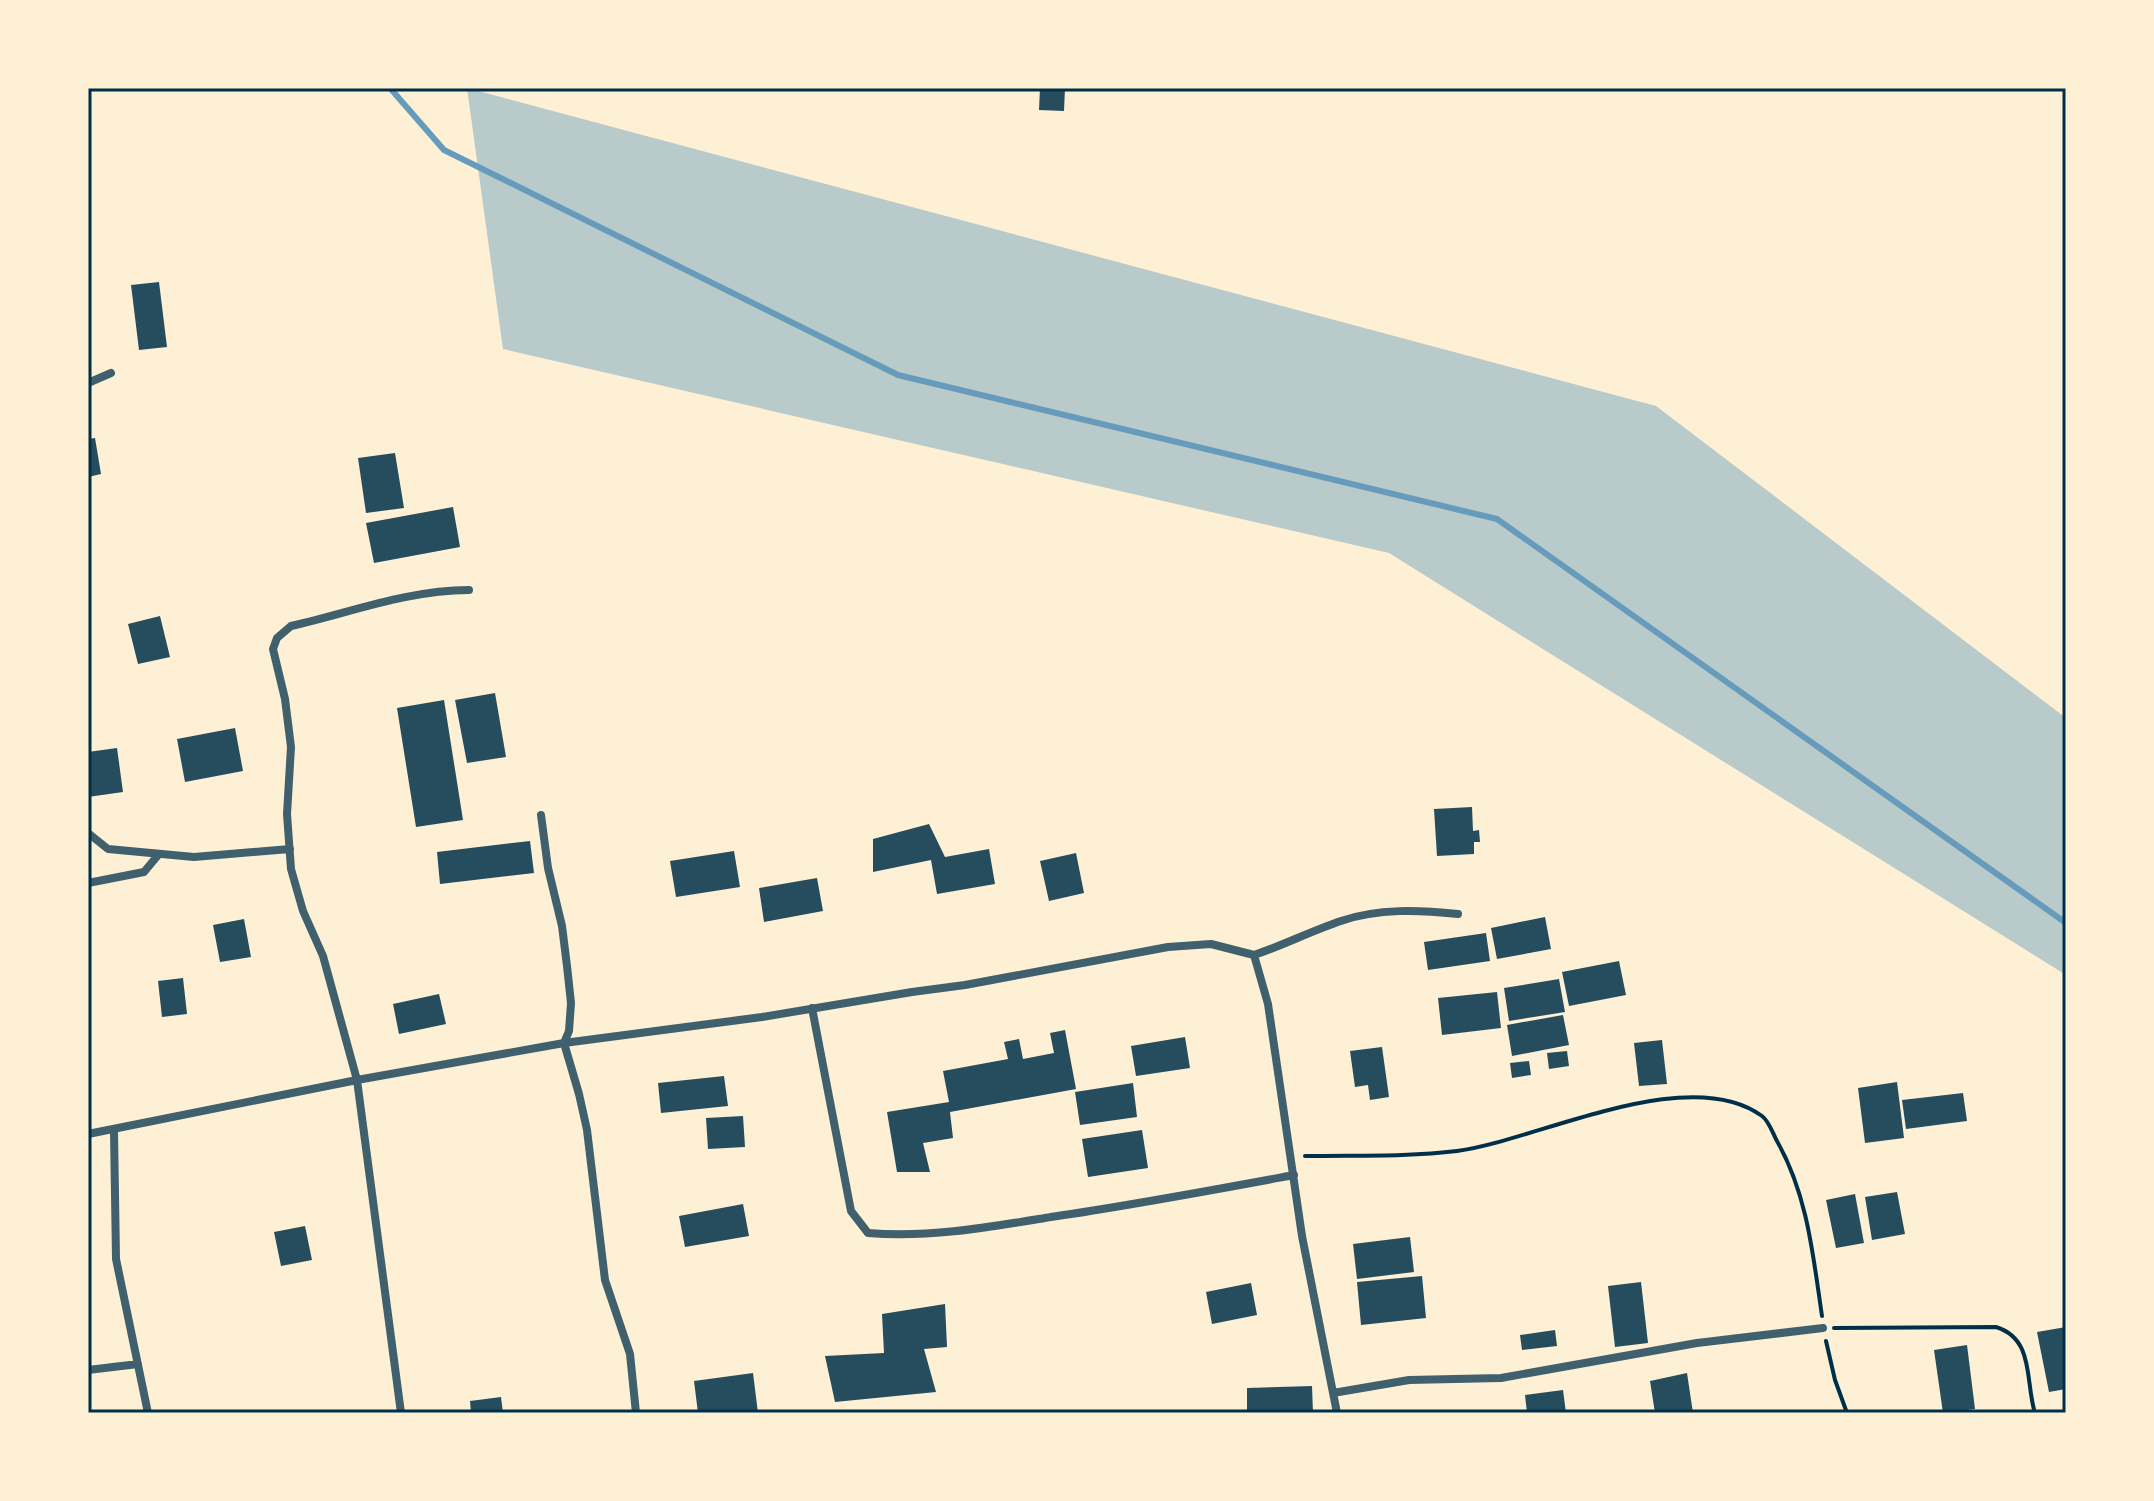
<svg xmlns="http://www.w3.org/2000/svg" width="2154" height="1501" viewBox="0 0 2154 1501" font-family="Arial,sans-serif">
<rect width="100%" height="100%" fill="#fdf0d5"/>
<path fill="#b9caca" d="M467,88L1656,406L2066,718V975L1389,553L503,349Z"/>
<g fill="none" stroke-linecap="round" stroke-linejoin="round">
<path stroke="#669bbc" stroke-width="6" d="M390,88L444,150L898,375L1497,519L2066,923"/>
</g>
<path fill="#264d5e" d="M1040,88H1065L1064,111L1039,110Z
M159,282L167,347L139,350L131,285Z
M95,438L101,474L88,477V439Z
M395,453L404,508L366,513L358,458Z
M453,507L460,547L374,563L366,523Z
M160,616L170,657L138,664L128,624Z
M495,693L506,757L467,763L455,700Z
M444,700L463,820L416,827L397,708Z
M235,728L243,771L185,782L177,739Z
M117,748L123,792L88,797V752Z
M1472,807L1473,831L1479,830L1480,842H1474V854L1437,856L1434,809Z
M929,824L945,857L989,849L995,884L937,894L931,860L873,872V839Z
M530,841L534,873L440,884L437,852Z
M734,851L740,887L676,897L670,861Z
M1076,853L1084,893L1049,901L1040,861Z
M817,878L823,911L764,922L759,888Z
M1545,917L1551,949L1497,959L1491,928Z
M244,919L251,957L220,962L213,925Z
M1486,933L1490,961L1428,970L1424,942Z
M1619,961L1626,995L1569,1006L1562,972Z
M183,978L187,1014L162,1017L158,981Z
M1559,979L1565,1012L1509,1021L1504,988Z
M1497,992L1501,1028L1442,1035L1438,998Z
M439,994L446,1024L399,1034L393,1004Z
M1563,1015L1569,1045L1512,1056L1507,1025Z
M1065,1030L1076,1089L950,1112L953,1138L923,1143L930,1172H897L887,1112L949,1102L943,1071L1008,1059L1004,1042L1019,1039L1023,1059L1054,1053L1050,1033Z
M1185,1037L1190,1068L1136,1076L1131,1046Z
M1662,1040L1667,1084L1639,1086L1634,1043Z
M1382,1047L1389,1097L1370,1100L1368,1085L1355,1087L1350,1051Z
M1567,1051L1569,1066L1549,1069L1547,1053Z
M1529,1061L1531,1075L1512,1078L1510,1063Z
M724,1076L728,1106L661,1113L658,1083Z
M1897,1082L1904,1138L1865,1143L1858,1088Z
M1133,1083L1137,1117L1080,1125L1075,1092Z
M1963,1093L1967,1121L1906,1129L1902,1100Z
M743,1116L745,1147L708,1149L706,1118Z
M1142,1130L1148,1168L1088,1177L1082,1139Z
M1897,1192L1905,1234L1872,1240L1865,1197Z
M1855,1194L1864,1243L1836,1248L1826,1200Z
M743,1204L749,1236L685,1247L679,1216Z
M305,1226L312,1260L281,1266L274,1232Z
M1410,1237L1414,1272L1357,1279L1353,1244Z
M1422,1276L1426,1318L1361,1325L1357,1282Z
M1641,1282L1648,1343L1615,1347L1608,1286Z
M1251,1283L1257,1315L1212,1324L1206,1292Z
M945,1304L947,1347L924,1349L936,1392L835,1402L825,1356L884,1353L882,1314Z
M2066,1327V1389L2049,1392L2037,1332Z
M1555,1330L1557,1346L1522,1350L1520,1335Z
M1967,1345L1975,1409L1943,1413L1934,1350Z
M753,1373L758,1413H698L694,1381Z
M1687,1373L1693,1413H1655L1650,1381Z
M1312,1386L1313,1413H1247V1388Z
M1563,1390L1566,1413H1527L1525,1395Z
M501,1397L503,1413H471L470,1401Z"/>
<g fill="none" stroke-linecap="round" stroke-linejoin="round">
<path stroke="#003049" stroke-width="4" d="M1305,1156C1355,1155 1407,1157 1457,1151C1538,1140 1688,1062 1762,1116C1769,1121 1773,1134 1777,1141C1808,1196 1813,1256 1822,1316
M1834,1328L1996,1327C2035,1339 2025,1382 2035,1413
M1826,1341L1835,1380L1847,1413"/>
<path stroke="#3f606c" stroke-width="8" d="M88,383L111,373
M541,815L548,868L562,926L567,966L571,1003L569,1031L564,1043L579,1094L587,1130L605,1280L630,1354L636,1413
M88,833L108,849L194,857L290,849
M88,883L144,872L159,854
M812,1008L851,1211L868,1233C930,1238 990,1227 1051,1217C1133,1205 1213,1190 1294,1175
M114,1131L116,1259L148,1413
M88,1134L357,1080L564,1043L762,1017L912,992L965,985L1168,947L1211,944L1254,955
M88,1370L138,1364
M1333,1393L1409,1380L1501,1378L1697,1343L1823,1328
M401,1413L357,1080L323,956L303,911L291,869L287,814L291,747L285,699L273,649L277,638L291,626C349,613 408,590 469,590
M1337,1413L1302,1236L1268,1004L1254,955C1284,945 1311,931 1341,921C1378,908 1420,910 1458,914"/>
</g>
<rect width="2154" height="1501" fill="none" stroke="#fdf0d5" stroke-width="180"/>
<rect x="90" y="90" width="1974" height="1321" fill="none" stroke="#003049" stroke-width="3"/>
</svg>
